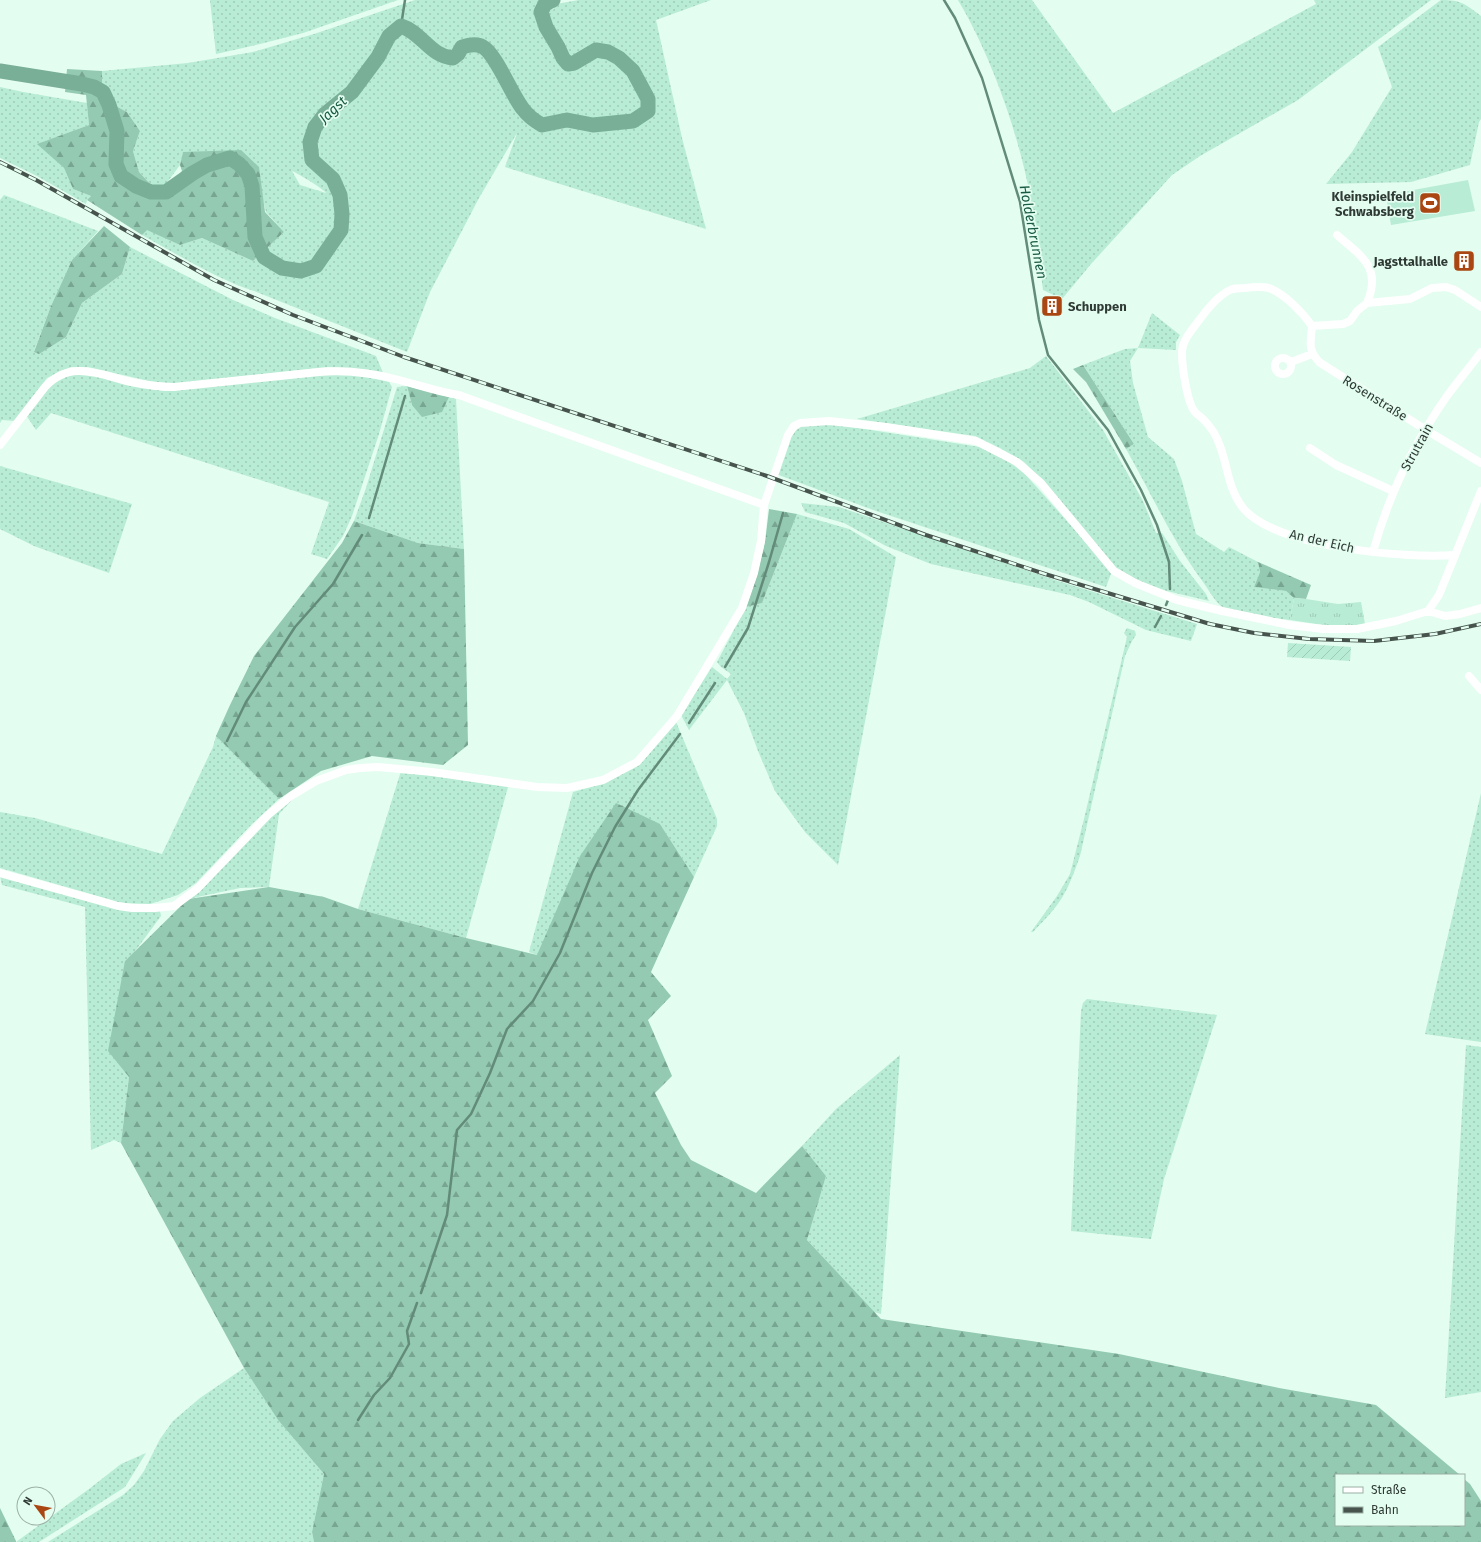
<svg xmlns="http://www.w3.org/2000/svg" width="1481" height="1542" viewBox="0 0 1481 1542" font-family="'Fira Sans',sans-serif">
<defs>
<pattern id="grass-dots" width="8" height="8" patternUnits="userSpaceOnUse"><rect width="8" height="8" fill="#b8ecd4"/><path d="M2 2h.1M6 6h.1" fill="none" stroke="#9ecbb7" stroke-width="1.8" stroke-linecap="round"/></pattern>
<pattern id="forest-firs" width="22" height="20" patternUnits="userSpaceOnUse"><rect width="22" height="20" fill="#93cab1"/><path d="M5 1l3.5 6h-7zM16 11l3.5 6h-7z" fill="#78a591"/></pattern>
<pattern id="park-tufts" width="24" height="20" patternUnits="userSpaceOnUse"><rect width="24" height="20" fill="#b8ecd4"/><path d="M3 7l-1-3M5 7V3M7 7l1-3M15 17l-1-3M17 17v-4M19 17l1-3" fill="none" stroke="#9ecbb7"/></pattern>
<pattern id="garden-furrows" width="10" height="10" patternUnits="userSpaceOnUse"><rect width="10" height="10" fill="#b8ecd4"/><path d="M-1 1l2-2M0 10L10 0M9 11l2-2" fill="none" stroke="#9ecbb7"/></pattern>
</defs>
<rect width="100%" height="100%" fill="#e3fdf0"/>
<path fill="url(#grass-dots)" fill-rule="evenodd" d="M210,0H398L303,33L260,44L216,54Z
M415,0H547L553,10L556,4L579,0H711L656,20L682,138L706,229L505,167L517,133L479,198L430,292L407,352L254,291C214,278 179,255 142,235L147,229L180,245L202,238L253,261L284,232L266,212L261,192L198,153L183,152L180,165L163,188H154L139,172L133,151L140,131L127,112L114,105L102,85V71L188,63L253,52L314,34ZM292,171C297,173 324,189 326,193L300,185Z
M958,0H1032L1113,113L1316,4L1314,0H1431L1298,100L1200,156L1172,175L1091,264L1062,299L1043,290C1039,260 1036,230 1031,200C1019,135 992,57 958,0Z
M1441,0C1462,0 1465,4 1481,16V119L1479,122L1470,165L1411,182L1326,184L1352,152L1392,87L1378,47Z
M0,87L23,92L87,103L89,125L38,144L64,168L73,189L91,196L87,200L86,204L37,176L0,158Z
M4,195L98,231L72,260L51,306L34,351L66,337L82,303L122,274L130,247L233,300L275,318L376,356L384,375L352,368L327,367L173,384L149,381L88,367H71L47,378L16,421L2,420L0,423V200Z
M1152,313L1180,335L1176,342V350L1138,348L1130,361L1133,383L1148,437L1174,459L1182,481L1196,534L1224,552L1229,547L1258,562L1260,572L1254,587L1286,591L1294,598L1290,620C1276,618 1230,614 1221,606C1214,600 1208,589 1203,582C1172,540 1151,493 1126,449L1134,444L1083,365L1125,349L1138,348Z
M1046,356L1103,430L1143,501L1156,533H1162L1180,561L1206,594L1209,601L1167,591L1141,582L1115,567L1042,480L1024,462L1000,448L975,436L857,419L1030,368Z
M87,373L133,386L165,391L324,374L359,375L389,382L392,387L379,434L352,516L343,536L327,559L311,554L329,502L51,413L36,430L26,415L51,383L63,376Z
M407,386L412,405L449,397L456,399L464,549L418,543L354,521L366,488L397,387Z
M806,423L839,425L980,447L1001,456L1024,473L1112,571L1106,587L876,511L776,474L787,444L794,432Z
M0,466L132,504L109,573L34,546L0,529Z
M801,503L839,507L1058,581L1197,624L1191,641L1146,630L1089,602L1070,595L931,564L886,546L844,523L805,512Z
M797,514L849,529L896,557L838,865L805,832L775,791L758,751L744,713L727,680L689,730L681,715L712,667L727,679L731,674L721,667L717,662L746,607L762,603Z
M1127,628L1135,631L1136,635L1132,641L1125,656L1080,856C1075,870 1070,884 1063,896C1055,910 1043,921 1033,932H1031L1057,896L1070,874L1084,819L1127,637L1124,633Z
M676,722L717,819V826L694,877L660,824L537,955L529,952L573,792L606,783L640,762Z
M216,736L279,799L252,824L196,883L178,895L150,904L122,903L0,868V812L35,818L162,854L213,747Z
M401,771L508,787L466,938L358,909Z
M1481,793V1042L1425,1034Z
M294,798L279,814L269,887L240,888L188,899L216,874L278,810Z
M0,876L160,911L161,916L133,954L125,961L129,1077L121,1143L114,1140L91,1150L85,907L2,885Z
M1087,999L1217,1015L1164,1179L1151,1239L1071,1231L1081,1011L1083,1003Z
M1466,1045L1481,1047V1392L1445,1398Z
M900,1055L881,1314L874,1312L807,1240L826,1176L802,1146L836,1109Z
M244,1368L278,1420L324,1474L312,1532L314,1542H48L123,1495L134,1485L144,1471L160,1439L173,1421L200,1398Z
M146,1453L125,1487L39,1542H16L89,1489L121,1464Z"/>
<path fill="url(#forest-firs)" d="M67,69L102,71V85L114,105L127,112L140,131L133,151L139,172L154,188L163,194L182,171L180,165L183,152L241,150L259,167L265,212L284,232L253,261L202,238L180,245L147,230L142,235L87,200L91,196L73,189L64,168L37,144L89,125L86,95L65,92Z
M104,226L130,247L122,274L82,303L66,337L39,354L34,352L51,306L72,260Z
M1083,365L1134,444L1126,449L1086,382L1073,369Z
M407,386L449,397L442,412L422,417L412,405Z
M769,509L797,514L762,603L746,607L757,575L765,542Z
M354,521L418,543L464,549L468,745L443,765L372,756L321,771L279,799L216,736L230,705L254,656L342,543Z
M1258,562L1311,585L1306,599L1294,598L1286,591L1254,587L1260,572Z
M616,803L660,824L694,877L651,972L671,996L648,1020L672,1076L655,1093L681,1145L691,1160L756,1193L802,1146L826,1176L807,1240L881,1319L1119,1354L1279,1388L1376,1405L1460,1475H1336V1525H1464V1479L1470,1484L1481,1501V1542H314L312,1532L324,1474L278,1420L244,1368L121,1143L129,1077L108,1051L125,961L188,899L269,887L324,897L358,909L466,938L537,955L580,856Z
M0,1508L16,1541V1542H0Z"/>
<path fill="url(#park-tufts)" d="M1294,598L1306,599L1338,604L1361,602L1365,624C1340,628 1315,624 1290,620Z"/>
<path fill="url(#garden-furrows)" d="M1288,643L1351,647L1350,661L1287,657Z"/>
<path fill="#b8ecd4" d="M1468,180L1475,211L1391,225L1386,195Z"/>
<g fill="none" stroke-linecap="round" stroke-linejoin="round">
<path stroke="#638b7a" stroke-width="2.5" d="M944,0L955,18L982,78L1020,202L1039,320L1048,355L1108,430L1141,490L1157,525L1169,562L1170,589
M401,26L405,0
M369,518L405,396
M1166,605L1168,600
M1155,627L1161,616
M725,667L748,628L769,562L783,513
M689,723L715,683
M227,741L246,702L295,627L333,584L362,535
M421,1293L447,1215L457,1130L471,1114L490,1073L507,1029L533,1001L560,953L592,873L615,827L638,790L680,734
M358,1420L374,1395L390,1378L409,1344L407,1331L417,1303"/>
<path stroke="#79ae97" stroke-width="15" d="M0,71L82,84L94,87L103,92L109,105L117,131L116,164L121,176L136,186L151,192H166L193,173L207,165L230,158L239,164L248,174L252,186L255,237L264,257L282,268L301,271L316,266L341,230L342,214L340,195L333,179L312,160L310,142L315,127L325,114L352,92L378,57L389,36L401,26C421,32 431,57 453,58L458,54L462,47C468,45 476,43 483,47C496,54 512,96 523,109C528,116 535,121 542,125L567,120L593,125L633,121L648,111V99L633,71L619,58L608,52L596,50L574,63L568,64L563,58L558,47L546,27L541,12L545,4L553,0"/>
<path stroke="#fff" stroke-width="8" d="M1337,235C1362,257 1382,267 1367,303
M1312,326L1343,324L1350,321L1357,311L1367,303L1410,299L1432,288L1446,287L1455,290L1481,307
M1275 366a8 8 0 1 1 16 0a8 8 0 1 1-16 0Z
M1291,362L1312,354
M0,445L45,387C71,359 100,375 131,382C145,385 159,387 174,387L319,372C345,370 373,373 399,380C419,385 438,392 459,395L764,505
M1310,448L1336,465L1393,491
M1373,552C1388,497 1414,443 1447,396C1458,381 1470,367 1481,352
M1454,555C1406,559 1275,547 1243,508C1228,489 1228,467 1220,446C1217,437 1211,427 1204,420C1201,417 1198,415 1195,412C1187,403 1182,366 1182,353C1182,340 1192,330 1200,319C1208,308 1218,296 1230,290C1234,288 1240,288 1245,288C1253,287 1261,286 1269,288C1285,294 1303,313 1312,326C1311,343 1307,348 1319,362L1426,430L1481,463
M1428,611L1445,616L1460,614L1481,608
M1469,676L1481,690
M0,873L118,906L132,908H155L174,906L197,889L268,815L291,796L316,781L346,770L360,768L378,767L432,772L537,787L567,788L603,780L637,762L677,716L742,608L754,573L761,541L764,505L788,435L794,426L800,423L829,421L886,427L976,441L1017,462L1041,483L1114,571L1135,583L1177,600L1222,611L1289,625L1323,629H1357L1396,621L1428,611L1439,595L1481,491"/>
<g stroke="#47544e" stroke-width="4">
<path id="rail" d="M0,162L36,180L214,280L293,315L404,357L767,476L926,535L1045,574L1210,624L1254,633L1309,639L1374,641L1435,634L1481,624"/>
</g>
<use href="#rail" stroke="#e3fdf0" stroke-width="2.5" stroke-dasharray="8" stroke-linecap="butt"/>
</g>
<defs>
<g id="stadium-square" transform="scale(1.15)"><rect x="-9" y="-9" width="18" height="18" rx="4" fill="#aa4612" stroke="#e3fdf0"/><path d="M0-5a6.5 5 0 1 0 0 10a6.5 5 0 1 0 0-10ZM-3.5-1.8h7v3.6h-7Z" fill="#fff"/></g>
<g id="building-square" transform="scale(1.15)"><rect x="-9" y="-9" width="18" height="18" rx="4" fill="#aa4612" stroke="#e3fdf0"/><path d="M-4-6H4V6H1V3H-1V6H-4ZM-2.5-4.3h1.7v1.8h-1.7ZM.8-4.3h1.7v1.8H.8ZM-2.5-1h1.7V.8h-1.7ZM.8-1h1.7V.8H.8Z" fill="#fff"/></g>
</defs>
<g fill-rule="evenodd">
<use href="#stadium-square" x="1430" y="203"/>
<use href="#building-square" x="1464" y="261"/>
<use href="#building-square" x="1052" y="306"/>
</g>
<g text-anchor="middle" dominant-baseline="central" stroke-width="3.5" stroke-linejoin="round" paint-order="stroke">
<g font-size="13" font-weight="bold" fill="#2f3a35" stroke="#e3fdf0" text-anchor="end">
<text x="1414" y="196">Kleinspielfeld<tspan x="1414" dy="15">Schwabsberg</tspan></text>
<text x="1448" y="261">Jagsttalhalle</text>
<text x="1068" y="306" text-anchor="start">Schuppen</text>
</g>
<g font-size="13" fill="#2f3a35" stroke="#e3fdf0">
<text transform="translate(1375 398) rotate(32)">Rosenstraße</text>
<text transform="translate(1417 447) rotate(-61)">Strutrain</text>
<text transform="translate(1322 541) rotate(13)">An der Eich</text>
</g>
<g font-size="14" font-style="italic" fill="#185a43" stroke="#e3fdf0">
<text transform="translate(333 110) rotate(-43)">Jagst</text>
<text transform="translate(1033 232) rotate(79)">Holderbrunnen</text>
</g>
</g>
<rect x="1335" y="1474" width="130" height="52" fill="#e3fdf0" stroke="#9bafa5"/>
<rect x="1343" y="1487" width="20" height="6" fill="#ffffff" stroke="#9bafa5"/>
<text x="1371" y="1494" font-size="12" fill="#2f3a35">Straße</text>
<rect x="1343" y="1507" width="20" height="6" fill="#47544e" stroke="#9bafa5"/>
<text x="1371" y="1514" font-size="12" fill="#2f3a35">Bahn</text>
<g transform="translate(36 1506) rotate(302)"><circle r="19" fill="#e3fdf0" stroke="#9bafa5"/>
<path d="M0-3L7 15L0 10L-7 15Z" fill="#aa4612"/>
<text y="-6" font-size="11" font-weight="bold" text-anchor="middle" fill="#2f3a35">N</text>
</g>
</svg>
